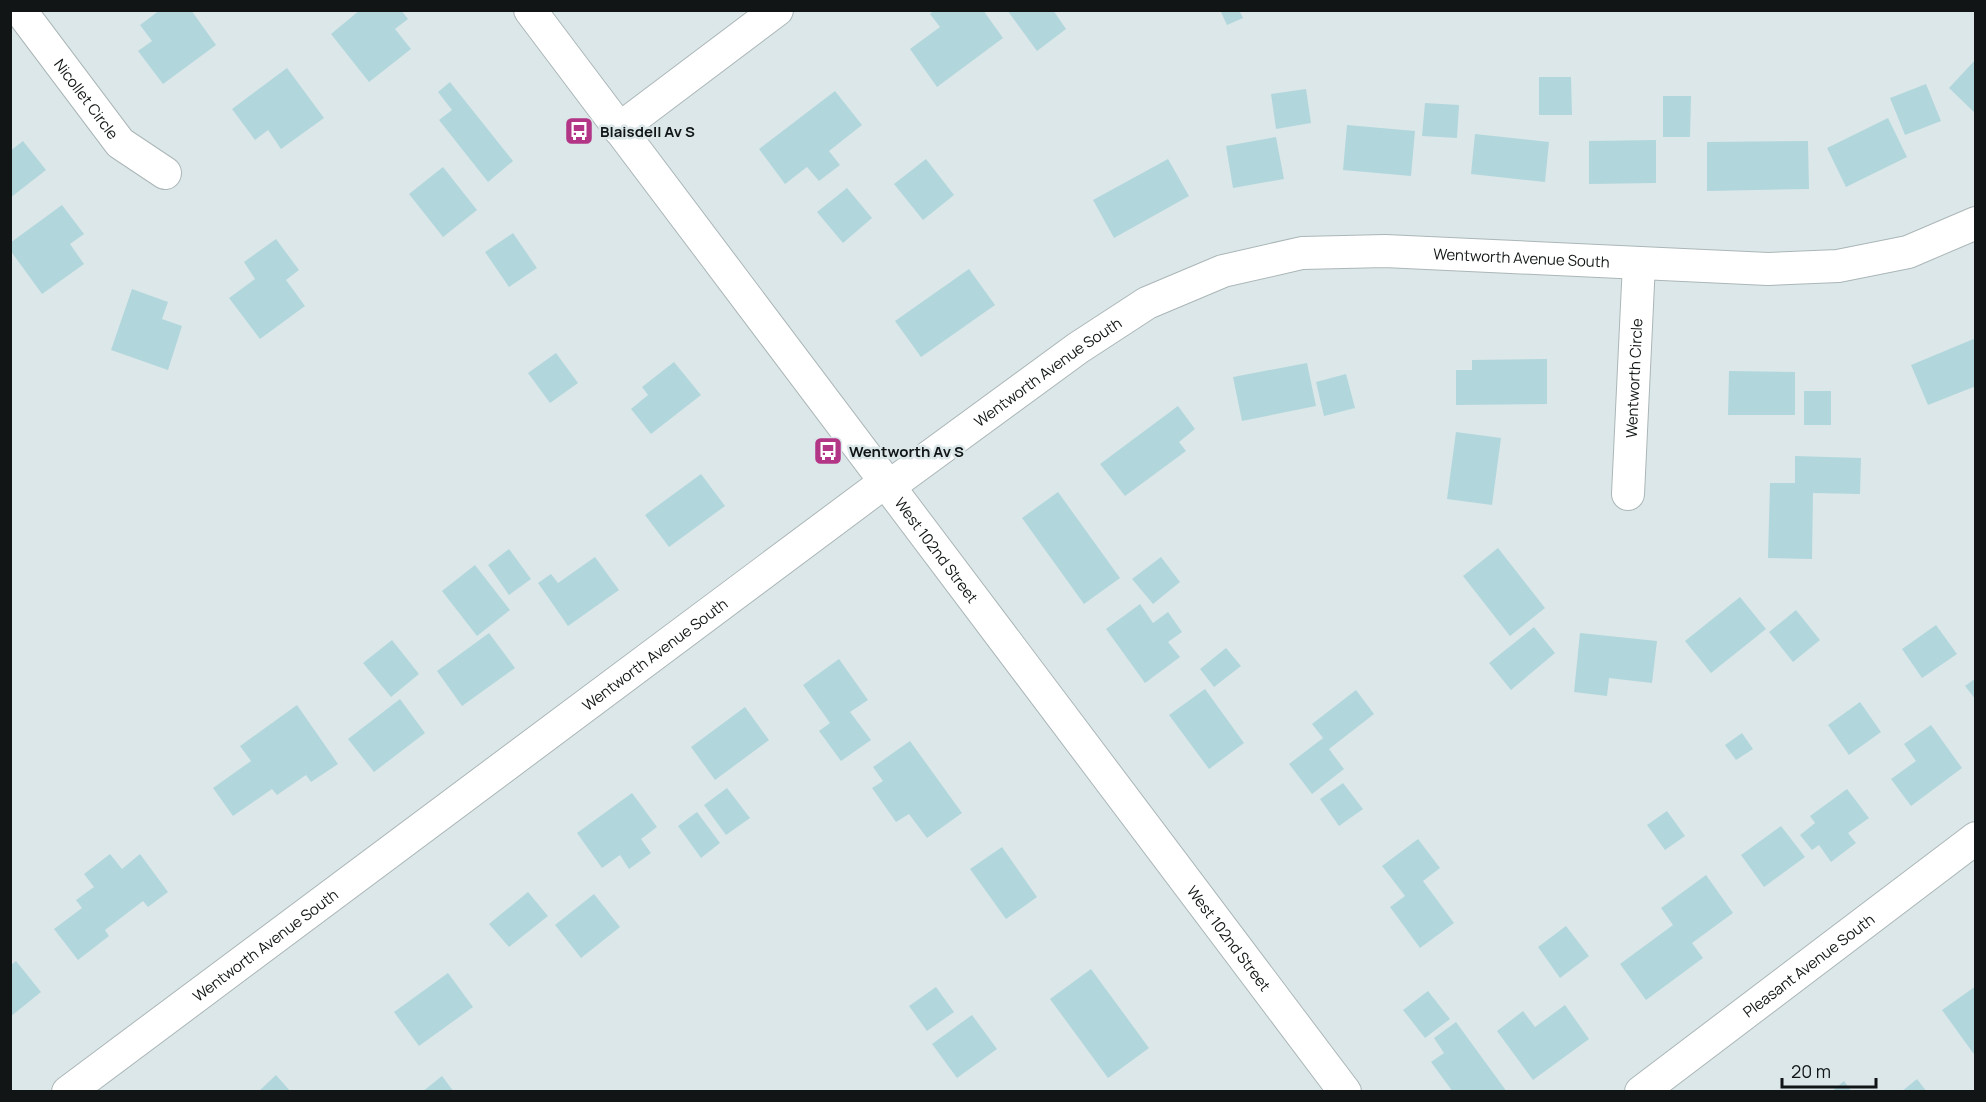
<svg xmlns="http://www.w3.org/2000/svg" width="1986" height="1102" viewBox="0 0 1986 1102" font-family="Manrope,sans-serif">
<rect width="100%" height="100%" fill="#dce7e9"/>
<path fill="#b1d7dc" d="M160,10H191L216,45L163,84L138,51L152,41L140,25Z
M360,10H401L408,19L395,29L411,49L369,82L331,34Z
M934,10H983L1003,38L937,87L910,49L940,27L930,14Z
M1007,10H1053L1066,29L1037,51Z
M1220,10H1239L1243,18L1227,25Z
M1976,59V114L1949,88Z
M287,68L324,118L281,149L268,130L255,140L232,109Z
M1539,77H1571L1572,115H1539Z
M450,82L513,161L488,182L439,120L452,110L438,92Z
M1926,84L1941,121L1905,135L1890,98Z
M1306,89L1311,123L1276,129L1271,94Z
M835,91L862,125L829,151L840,165L819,181L807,167L785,184L759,149Z
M1663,96H1691L1690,137H1663Z
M1425,103L1459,105L1457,138L1422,136Z
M1888,118L1907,157L1846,187L1827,148Z
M1347,125L1415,131L1411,176L1343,170Z
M1475,134L1549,142L1545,182L1471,174Z
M1276,137L1284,179L1233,188L1226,146Z
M1656,140V183L1589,184V141Z
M23,141L46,170L10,198V151Z
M1808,141L1809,189L1707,191V142Z
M926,159L954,195L923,220L894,184Z
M1168,159L1189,196L1114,238L1093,200Z
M443,167L477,210L443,237L409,194Z
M847,188L872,218L843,243L817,212Z
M62,205L84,234L70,244L84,264L42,294L10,250V243Z
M513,233L537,268L509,287L485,252Z
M276,239L299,270L286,280L305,306L260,339L229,298L255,279L244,262Z
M969,269L995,305L921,357L895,321Z
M132,289L168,302L162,319L182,326L168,370L111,350Z
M1976,338V386L1928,405L1911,365Z
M556,353L578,383L550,403L528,373Z
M1547,359V404L1456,405V370H1472V360Z
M674,362L701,395L651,434L631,409L648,395L642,387Z
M1307,363L1316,406L1242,421L1233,377Z
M1729,371L1795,372V415H1728Z
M1346,374L1355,408L1324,416L1316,382Z
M1804,391H1831V425H1804Z
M1178,406L1195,429L1179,442L1186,451L1125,496L1100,464Z
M1456,432L1501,438L1492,505L1447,499Z
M1795,456L1861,458L1860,494L1813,493L1812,559L1768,558L1770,483H1795Z
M701,474L725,506L669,547L645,515Z
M1058,492L1120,578L1084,604L1022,518Z
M1498,548L1545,608L1510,636L1463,576Z
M509,549L531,579L509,595L488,565Z
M595,557L619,590L568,626L538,583L551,574L558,583Z
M1161,557L1180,582L1153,604L1132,579Z
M475,565L510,610L477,636L442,591Z
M1740,597L1766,629L1711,673L1685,641Z
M1140,604L1153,623L1168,612L1182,632L1168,642L1180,657L1145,683L1106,629Z
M1796,610L1820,640L1793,662L1769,632Z
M1936,625L1957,654L1922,678L1902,649Z
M1534,627L1555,653L1511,690L1489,663Z
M489,633L515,668L462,706L437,671Z
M1580,633L1657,641L1652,683L1609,678L1607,696L1574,692Z
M392,640L419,674L391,697L363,663Z
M1226,648L1241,666L1214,687L1200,669Z
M839,659L868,700L850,712L871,740L841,761L819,731L830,723L803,685Z
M1976,678V700L1965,686Z
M1205,689L1244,743L1209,769L1169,715Z
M1356,690L1374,714L1329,749L1344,769L1312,794L1289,764L1323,738L1312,724Z
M400,699L425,733L374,772L348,739Z
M1860,702L1881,732L1849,755L1828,725Z
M297,705L338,764L311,782L306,775L277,795L272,789L233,816L213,788L251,761L240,746Z
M745,707L769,740L715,780L691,747Z
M1931,725L1962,768L1911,806L1891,779L1916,761L1904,744Z
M1742,733L1753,749L1736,760L1725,745Z
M910,741L962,813L927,838L909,814L896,822L872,788L883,781L873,767Z
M1343,783L1363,809L1339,826L1320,799Z
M727,788L750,818L726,835L704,805Z
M1847,789L1869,818L1848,833L1856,843L1831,862L1819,845L1812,850L1800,835L1815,823L1810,816Z
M632,793L657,827L641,839L651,853L629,869L620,855L602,868L577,833Z
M1667,811L1685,836L1665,850L1647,825Z
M697,812L720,843L701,858L678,826Z
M1781,826L1805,857L1764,887L1741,855Z
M1418,839L1440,868L1423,881L1454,923L1420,948L1390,907L1405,896L1382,866Z
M1002,847L1037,897L1006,919L970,869Z
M110,854L122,869L140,854L168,892L148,907L143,901L105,930L109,936L78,960L54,929L82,908L76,900L94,887L84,874Z
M1706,875L1733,913L1692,943L1703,958L1646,1000L1620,964L1673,925L1661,908Z
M528,892L548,916L509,947L489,924Z
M594,894L620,927L581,958L555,925Z
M1566,926L1589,956L1560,978L1538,947Z
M16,961L41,992L10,1017V966Z
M1091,969L1149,1048L1108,1078L1050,999Z
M448,973L473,1007L419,1046L394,1012Z
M1976,986V1057L1942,1010Z
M936,987L954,1012L927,1031L909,1006Z
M1428,991L1450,1019L1425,1038L1403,1010Z
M1565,1005L1589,1039L1533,1080L1497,1031L1523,1011L1535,1027Z
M972,1015L997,1049L957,1078L932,1044Z
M1456,1022L1507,1092H1453L1431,1062L1444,1053L1434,1038Z
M276,1075L291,1092H258Z
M442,1076L454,1092H422Z
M1917,1079L1927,1092H1901Z
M1844,1081L1852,1092H1831Z"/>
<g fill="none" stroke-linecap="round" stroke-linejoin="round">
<g stroke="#abb6b7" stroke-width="34">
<g id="minor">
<path id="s1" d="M20,10L120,143L165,173"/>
<path id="s2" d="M530,10L1345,1092"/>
<path d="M619,129L777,10"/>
<path id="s3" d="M1628,494L1639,263"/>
<path id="s4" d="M68,1092L885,482H895L1078,348L1147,303L1223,271L1302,253L1385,251L1768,269L1838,266L1908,252L1976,223"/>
<path id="s5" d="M1641,1092L1976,838"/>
</g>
</g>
<use href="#minor" stroke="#fff" stroke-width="32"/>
</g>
<defs>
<g id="bus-square" transform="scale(1.5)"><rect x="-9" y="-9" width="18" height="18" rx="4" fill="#b23586" stroke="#dce7e9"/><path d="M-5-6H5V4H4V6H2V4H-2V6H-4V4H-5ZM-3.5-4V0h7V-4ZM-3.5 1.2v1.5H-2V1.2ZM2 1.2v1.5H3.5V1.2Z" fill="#fff"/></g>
</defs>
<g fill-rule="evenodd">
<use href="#bus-square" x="579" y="131"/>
<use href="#bus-square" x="828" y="451"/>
</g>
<g text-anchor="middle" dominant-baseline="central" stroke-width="5" stroke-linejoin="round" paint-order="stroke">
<g font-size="15" fill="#111516" stroke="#dce7e9">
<text stroke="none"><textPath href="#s1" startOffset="111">Nicollet Circle</textPath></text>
<text stroke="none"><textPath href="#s4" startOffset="1722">Wentworth Avenue South</textPath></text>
<text stroke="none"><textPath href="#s4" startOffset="1218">Wentworth Avenue South</textPath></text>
<text stroke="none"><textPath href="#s3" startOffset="116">Wentworth Circle</textPath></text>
<text stroke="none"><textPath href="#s2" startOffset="676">West 102nd Street</textPath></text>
<text stroke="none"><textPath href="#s4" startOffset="732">Wentworth Avenue South</textPath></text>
<text stroke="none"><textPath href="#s2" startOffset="1162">West 102nd Street</textPath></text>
<text stroke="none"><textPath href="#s4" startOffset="246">Wentworth Avenue South</textPath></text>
<text stroke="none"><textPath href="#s5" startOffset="210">Pleasant Avenue South</textPath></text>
</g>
<g font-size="15" font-weight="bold" fill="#111516" stroke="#dce7e9" text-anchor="start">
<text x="600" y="131">Blaisdell Av S</text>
<text x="849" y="451">Wentworth Av S</text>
</g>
</g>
<rect width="1986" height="1102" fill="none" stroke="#111516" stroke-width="24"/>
<path d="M1782 1078v9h94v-9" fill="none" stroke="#111516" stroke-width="3"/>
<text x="1791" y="1078" font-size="18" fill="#111516" stroke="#dce7e9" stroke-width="4.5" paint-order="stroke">20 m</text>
</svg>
